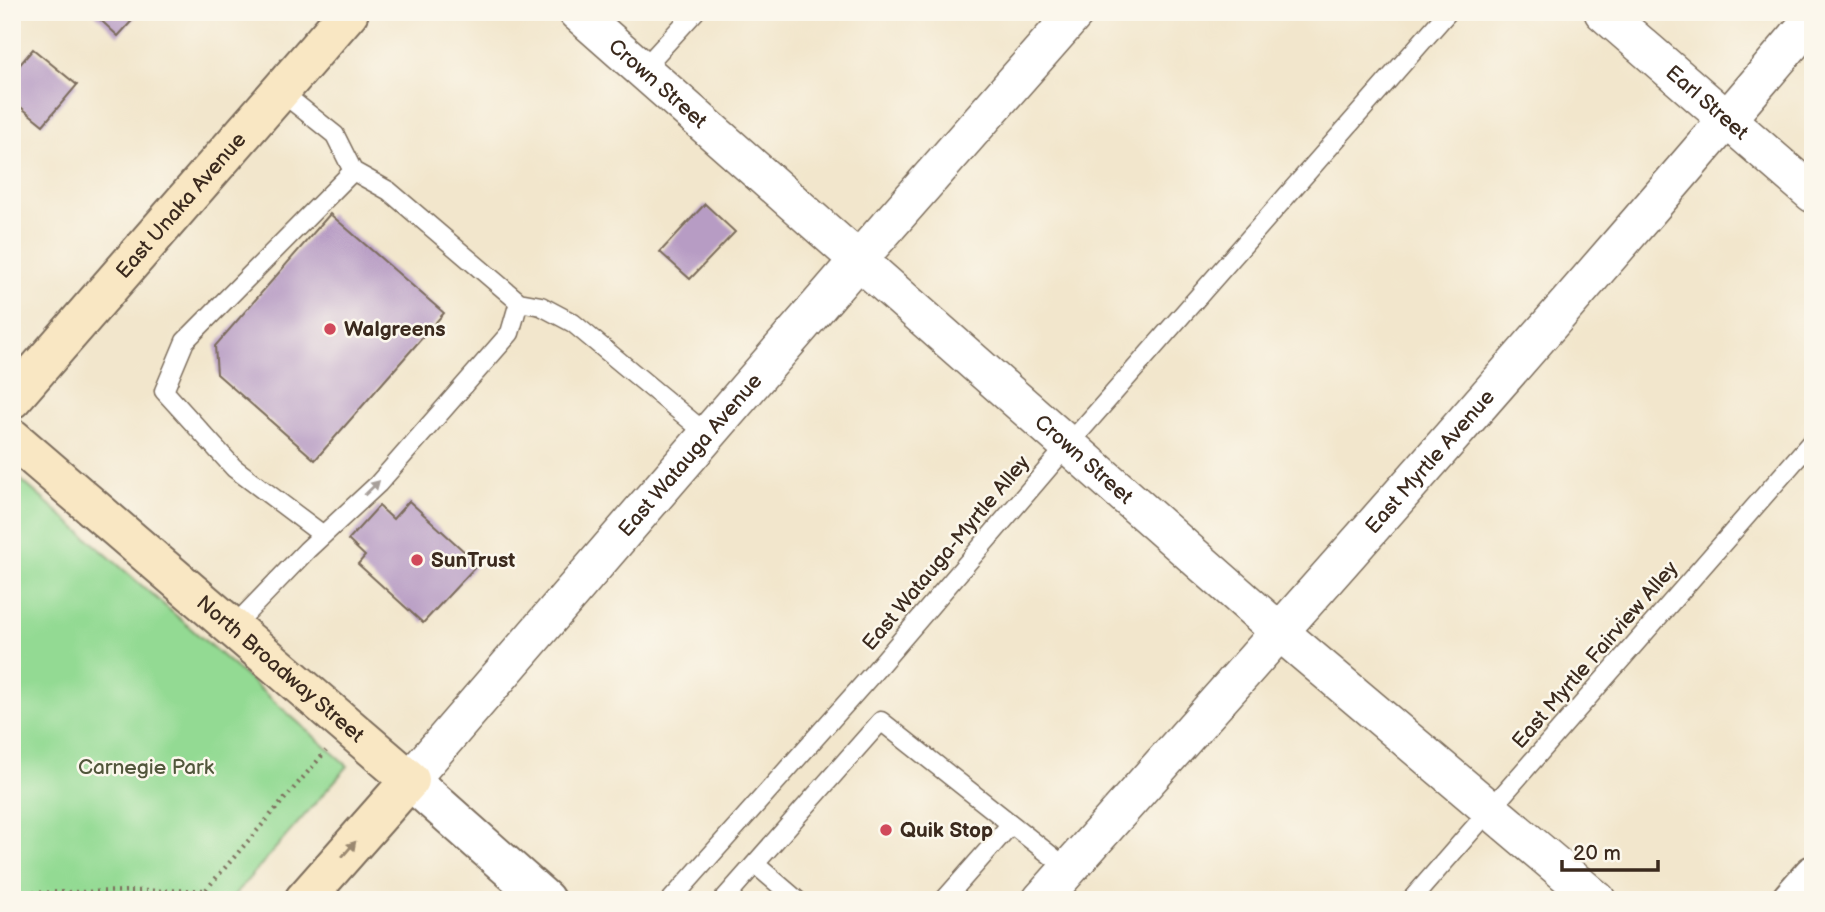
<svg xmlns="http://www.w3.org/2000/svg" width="1825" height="912" viewBox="0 0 1825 912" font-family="'Balsamiq Sans',sans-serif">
<rect width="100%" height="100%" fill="#fbf7ec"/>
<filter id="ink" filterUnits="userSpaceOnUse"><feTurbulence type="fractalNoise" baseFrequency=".0143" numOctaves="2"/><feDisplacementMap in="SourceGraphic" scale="14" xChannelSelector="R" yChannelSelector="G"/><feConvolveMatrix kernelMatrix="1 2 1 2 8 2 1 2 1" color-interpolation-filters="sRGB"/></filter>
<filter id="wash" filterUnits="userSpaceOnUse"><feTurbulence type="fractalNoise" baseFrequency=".00686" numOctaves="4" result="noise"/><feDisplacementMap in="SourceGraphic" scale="28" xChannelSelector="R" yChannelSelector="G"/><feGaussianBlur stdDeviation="1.57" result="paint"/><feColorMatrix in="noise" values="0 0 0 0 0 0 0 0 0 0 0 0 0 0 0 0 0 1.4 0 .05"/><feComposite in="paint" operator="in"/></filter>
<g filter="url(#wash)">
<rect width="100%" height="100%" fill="#f2e6cc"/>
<path fill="#93da93" stroke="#678258" stroke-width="2" d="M12,472L348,766L230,900H12Z"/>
<g id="blocks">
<path fill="#b79cc4" d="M92,12H140L118,36Z
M33,49L77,85L43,125L12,100V74Z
M705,204L735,232L690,279L660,252Z
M330,214L444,313L315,460L217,374L215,346Z
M409,501L478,564L423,623L358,564L365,556L348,540L379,506L393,519Z"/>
</g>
</g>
<g filter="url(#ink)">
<use href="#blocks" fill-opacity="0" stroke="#7b6c5b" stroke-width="2"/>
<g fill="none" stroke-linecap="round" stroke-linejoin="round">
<g stroke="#7b6c5b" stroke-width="21">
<path id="service" d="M642,70L695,12
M280,91L335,135L353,171
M323,535L234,468L164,391L185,341L353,171L389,191L519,302L541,306L573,323L708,435
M232,628L307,550L378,484L510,333L519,302
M755,864L797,900
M671,900L874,672L1068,445L1448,12
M723,900L881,721L1068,869
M944,900L1011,824
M1411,900L1813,440"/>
</g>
<g stroke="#7b6c5b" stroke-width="40">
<g id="minor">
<path id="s1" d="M577,12L1281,633L1597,900"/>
<path id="s2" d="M1603,12L1813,194"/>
<path id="s3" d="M410,780L858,260L1076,12"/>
<path id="s4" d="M1041,900C1301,608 1561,316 1813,18"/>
</g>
</g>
<g stroke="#7b6c5b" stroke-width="42">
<path id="tertiary" d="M410,780L545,900
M1791,900L1813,875"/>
</g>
<g stroke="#7b6c5b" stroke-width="42">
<g id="secondary">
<path id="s5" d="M12,399L349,12"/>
<path id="s6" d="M12,438L410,780L304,900"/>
</g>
</g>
<path stroke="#7b6c5b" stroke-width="4.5" stroke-dasharray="2 5" stroke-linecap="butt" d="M12,893L206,890
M197,900L326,751"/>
<use href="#service" stroke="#fff" stroke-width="18"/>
<use href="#minor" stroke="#fff" stroke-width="37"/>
<use href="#tertiary" stroke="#fff" stroke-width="38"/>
<use href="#secondary" stroke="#f9e7c3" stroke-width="38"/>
</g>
<defs><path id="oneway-solid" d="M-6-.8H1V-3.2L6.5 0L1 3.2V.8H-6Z" transform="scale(1.75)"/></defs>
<use fill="#a79f9a" href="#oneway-solid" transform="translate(372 488) rotate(-44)"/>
<use fill="#9a8870" href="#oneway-solid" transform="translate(349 849) rotate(-49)"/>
</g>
<g fill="#d1495b" stroke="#fbf7ec" stroke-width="2.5">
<circle cx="330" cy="329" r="7"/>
<circle cx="417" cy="560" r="7"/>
<circle cx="886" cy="830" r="7"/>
</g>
<g text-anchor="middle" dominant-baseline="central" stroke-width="5" stroke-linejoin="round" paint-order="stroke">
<g font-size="21" fill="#3b2a1e" stroke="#fbf7ec">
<text stroke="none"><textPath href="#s1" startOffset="108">Crown Street</textPath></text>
<text stroke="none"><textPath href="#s2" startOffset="138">Earl Street</textPath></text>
<text stroke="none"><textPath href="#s5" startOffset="257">East Unaka Avenue</textPath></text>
<text stroke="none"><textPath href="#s3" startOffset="429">East Watauga Avenue</textPath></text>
<text stroke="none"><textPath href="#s1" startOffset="676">Crown Street</textPath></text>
<text stroke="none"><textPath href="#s4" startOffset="586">East Myrtle Avenue</textPath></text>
<text transform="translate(946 553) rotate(-50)">East Watauga-Myrtle Alley</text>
<text transform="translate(1595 655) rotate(-49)">East Myrtle Fairview Alley</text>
<text stroke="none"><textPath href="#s6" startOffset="354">North Broadway Street</textPath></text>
</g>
<g font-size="21" font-weight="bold" fill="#3b2a1e" stroke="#fbf7ec" text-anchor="start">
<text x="344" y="329">Walgreens</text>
<text x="431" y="560">SunTrust</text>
<text x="900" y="830">Quik Stop</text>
</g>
<g font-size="21" fill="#51563b" stroke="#fbf7ec">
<text x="146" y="767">Carnegie Park</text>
</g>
</g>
<rect width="1825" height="912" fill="none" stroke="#fbf7ec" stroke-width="42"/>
<path d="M1562 860v10h96v-10" fill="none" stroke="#3b2a1e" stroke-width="3.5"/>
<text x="1573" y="860" font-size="21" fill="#3b2a1e" stroke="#fbf7ec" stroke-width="5" paint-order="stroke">20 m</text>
</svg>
